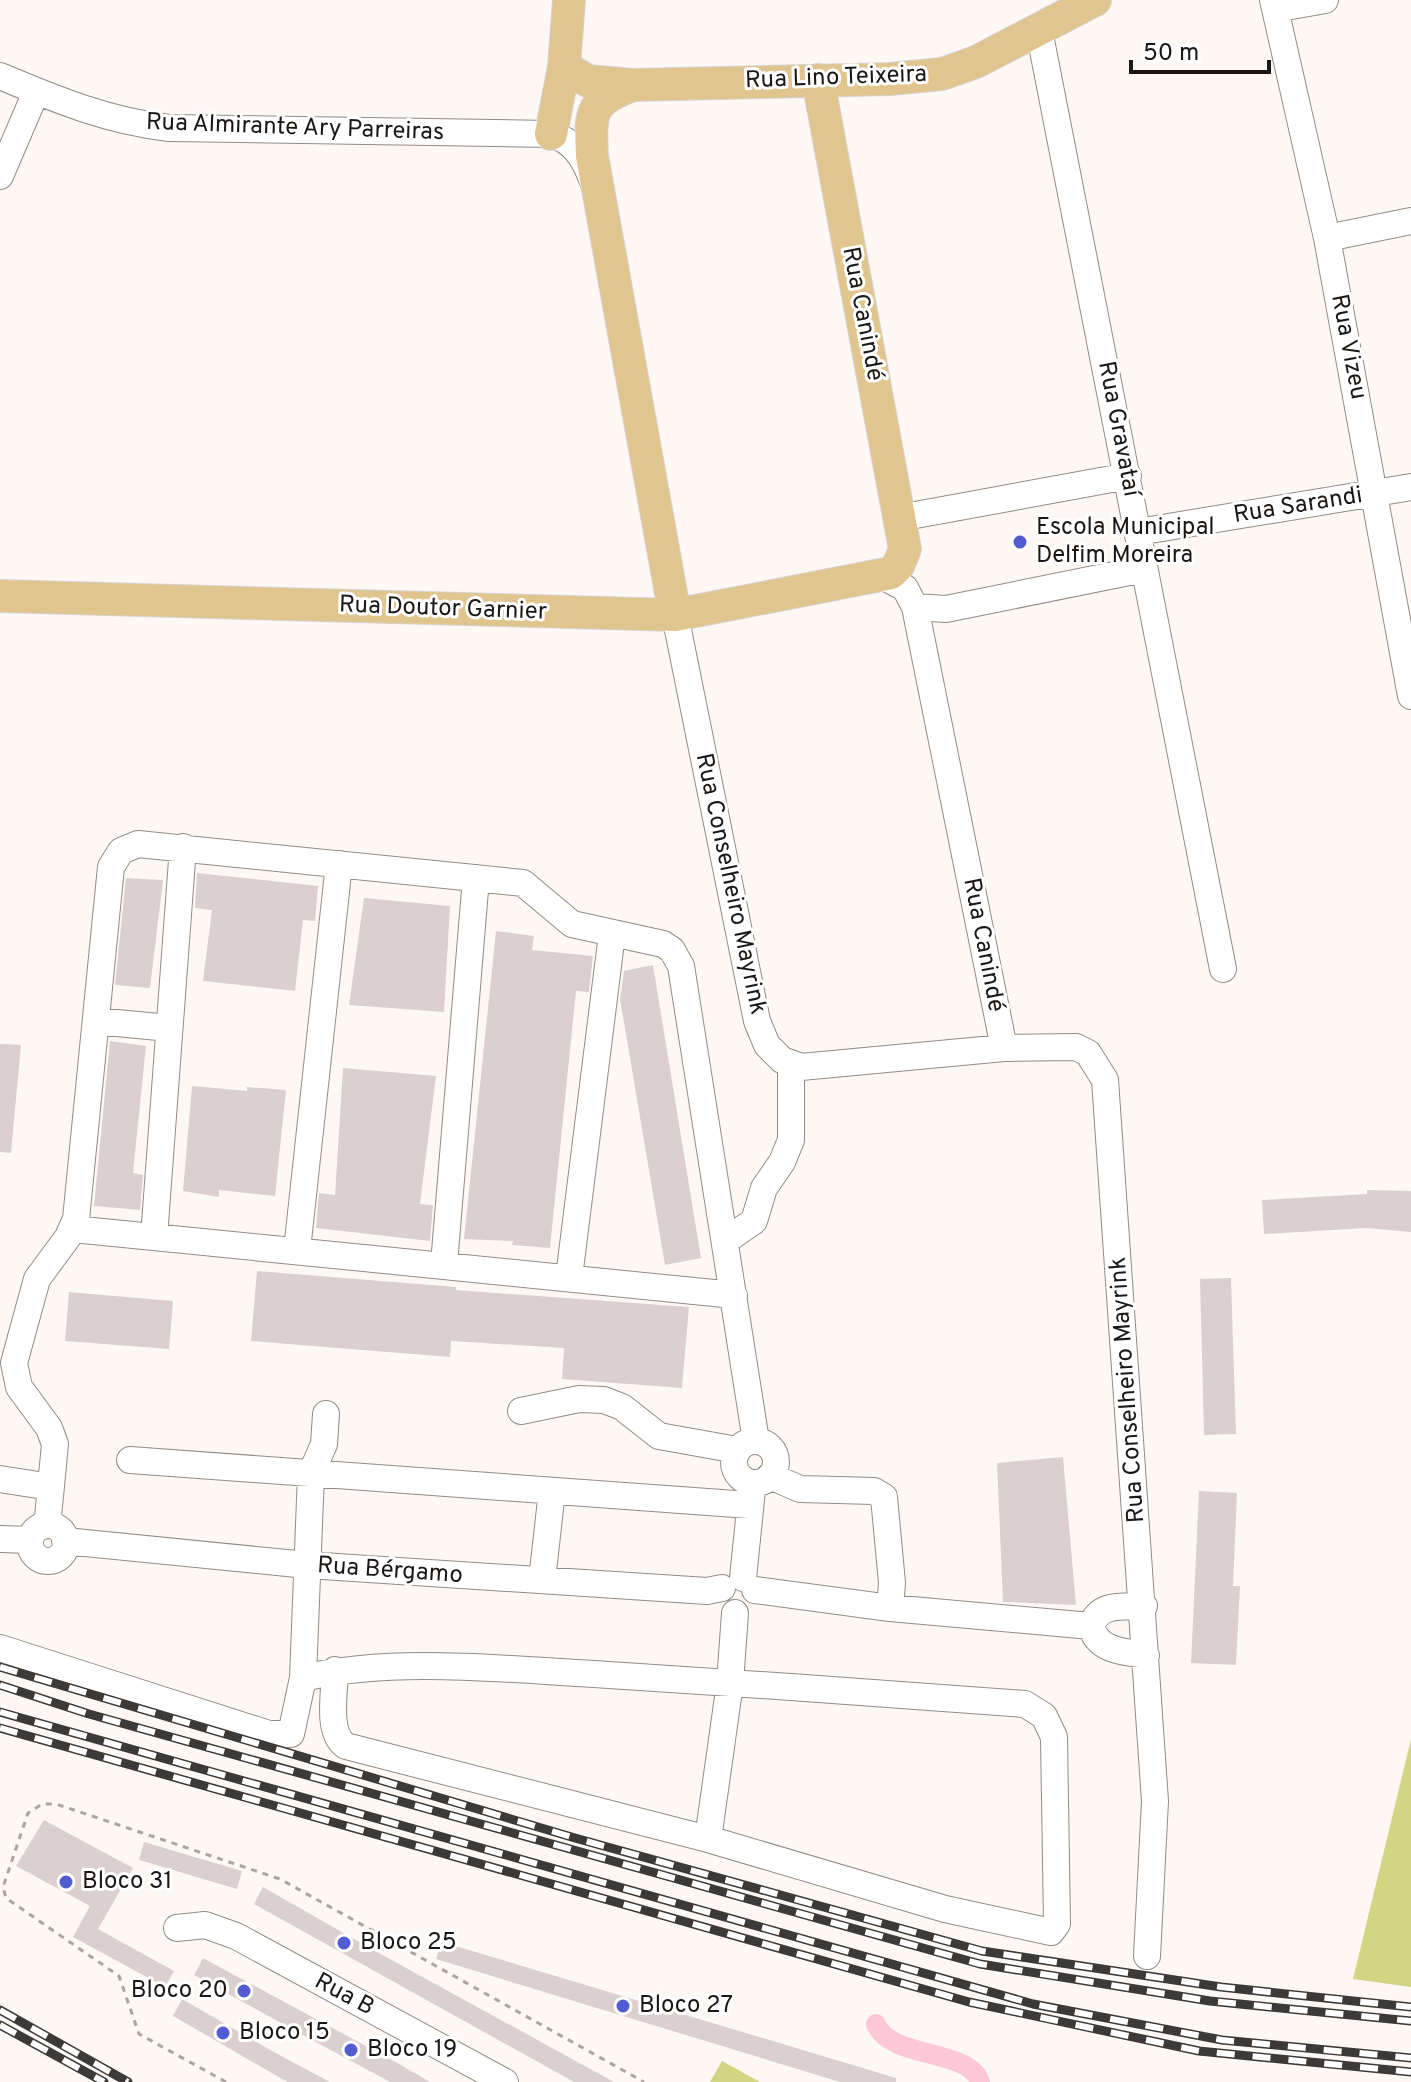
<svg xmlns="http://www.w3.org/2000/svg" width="1411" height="2082" viewBox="0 0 1411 2082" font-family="Overpass,sans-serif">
<rect width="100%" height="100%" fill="#fef8f5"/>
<path fill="#d2d581" d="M1411,1739V1987L1353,1979Z
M722,2061L760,2082H710Z"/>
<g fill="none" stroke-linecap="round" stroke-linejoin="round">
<path stroke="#fec8d9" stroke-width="20" d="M876,2024C891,2060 969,2048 980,2082"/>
</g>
<path fill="#dbd0cf" d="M197,873L318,886L315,921L303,920L295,991L203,981L212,910L195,908Z
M126,878L163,880L150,988L115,985Z
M364,898L450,906L444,1012L349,1005Z
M496,931L534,936L532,950L593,956L589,992L576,991L550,1248L512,1245L513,1241L464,1239Z
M653,965L701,1258L665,1265L620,999L624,971Z
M110,1041L146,1046L133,1173L143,1175L140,1210L94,1206Z
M0,1044L21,1045L11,1153L0,1152Z
M343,1068L436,1076L420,1204L433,1205L430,1241L316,1228L319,1193L335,1195Z
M192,1086L247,1091V1087L286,1090L275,1196L219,1190V1197L183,1191Z
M1367,1190L1411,1191V1232L1366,1228L1264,1234L1262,1200L1367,1194Z
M257,1271L456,1287V1290L689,1307L682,1388L562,1379L564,1348L451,1341L450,1357L251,1341Z
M1231,1278L1236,1434L1204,1435L1200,1279Z
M69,1292L173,1301L169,1349L65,1341Z
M1063,1457L1076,1605L1003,1602L997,1463Z
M1199,1491L1237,1493L1233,1586H1240L1236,1665L1191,1663Z
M44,1820L133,1868L98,1929L174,1971L165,1987L73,1937L90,1906L16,1866Z
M144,1842L242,1871L237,1889L139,1860Z
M263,1887L368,1947L614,2082H574L439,2007L254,1904Z
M442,1942L896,2078V2082H840L436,1959Z
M203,1958L401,2065L430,2082H390L301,2034L194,1975Z
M182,1999L272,2051L330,2082H288L277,2076L173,2016Z"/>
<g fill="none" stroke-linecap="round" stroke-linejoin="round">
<g stroke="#938b85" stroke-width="28">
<path id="minor" d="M1273,0L1327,238L1411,696
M1275,9L1325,0
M1039,30L1223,969
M0,76C57,100 108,121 169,128L551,134C574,141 584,158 592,179
M0,176L36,92
M1327,238L1411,221
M899,518L1128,476
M1138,532L1411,487
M882,576L905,588L915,607L1004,1048
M915,607L946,609L1144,569
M675,615L757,1021L767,1045L782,1060L801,1067L1004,1048L1076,1047L1088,1053L1105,1080L1155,1801L1147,1956
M96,1021L169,1028
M73,1229L734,1295
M154,1237L183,847
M725,1241L754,1221L764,1188L782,1162L791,1140V1064
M297,1250L339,864
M444,1264L476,878
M569,1277L612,934
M521,1411L579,1399L604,1400L622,1407L659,1436L737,1450
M734 1462a21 21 0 1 1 42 0a21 21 0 1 1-42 0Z
M130,1460L749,1505
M770,1476L800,1489L874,1491L884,1497L892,1583L890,1608
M0,1479L51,1487
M30 1543a18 18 0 1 1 36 0a18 18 0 1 1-36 0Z
M43,1526L48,1517L55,1444L49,1428L19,1387L14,1363L37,1279L68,1237L76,1219L111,867L121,851L138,844L523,883L572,924L663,944L672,950L681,966L756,1441
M0,1539L30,1540
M65,1541L307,1565L707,1591L722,1588
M743,1578L752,1490
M542,1580L552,1491
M755,1590L890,1608L1091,1626
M1144,1606C1122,1607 1100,1602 1091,1626C1097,1651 1124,1652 1146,1655
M0,1648L269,1734H291L303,1678L311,1474L324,1444L326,1414
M303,1678C393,1657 502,1669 594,1674C738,1683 881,1693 1025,1704L1044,1716L1054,1737L1057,1924L1051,1932L945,1909L708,1839L346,1746C326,1733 335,1692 335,1670
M708,1839L730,1683L735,1613
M177,1928L205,1925L236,1936L505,2082"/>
</g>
<g stroke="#d6d5d5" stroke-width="34">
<path id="major" d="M564,67L588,81L633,85L890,79L942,74L976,62L1095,0
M633,85C590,101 590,111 592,156L675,615
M551,134L564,67L569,0
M0,596L675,615L891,573L898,566L905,549L818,80"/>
</g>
<path stroke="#aaa5a3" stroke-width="3" stroke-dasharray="6 6" stroke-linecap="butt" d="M226,2082L139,2034L119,1976L6,1898L3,1887L28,1813L42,1804H56L280,1879L644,2082"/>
<use href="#minor" stroke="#fff" stroke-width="26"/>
<use href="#major" stroke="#e1c58e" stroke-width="32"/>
<g stroke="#3c3936" stroke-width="9">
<path id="rail" d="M0,1667L575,1838L982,1951L1221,1987L1411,2007
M0,1685L89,1714L980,1964L1210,2001L1411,2021
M0,1712L1033,2004L1222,2040L1411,2058
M0,1728L969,2002L1199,2051L1411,2072
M0,2010L128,2082
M0,2025L104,2082"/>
</g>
<use href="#rail" stroke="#fff" stroke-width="6" stroke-dasharray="18" stroke-linecap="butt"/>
</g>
<g fill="#515cd2" stroke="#fff" stroke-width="3">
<circle cx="1020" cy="542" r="8"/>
<circle cx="66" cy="1882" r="8"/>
<circle cx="344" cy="1943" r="8"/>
<circle cx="244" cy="1991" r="8"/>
<circle cx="623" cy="2006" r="8"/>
<circle cx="223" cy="2033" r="8"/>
<circle cx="351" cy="2050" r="8"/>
</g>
<g text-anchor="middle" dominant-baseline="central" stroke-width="6" stroke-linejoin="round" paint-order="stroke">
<g font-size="24" fill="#1a1715" stroke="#fff">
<text transform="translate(836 78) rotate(-2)">Rua Lino Teixeira</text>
<text transform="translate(295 128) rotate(2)">Rua Almirante Ary Parreiras</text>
<text transform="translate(862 314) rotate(79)">Rua Canindé</text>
<text transform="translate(1348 347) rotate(79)">Rua Vizeu</text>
<text transform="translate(1118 429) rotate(79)">Rua Gravataí</text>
<text transform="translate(1298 506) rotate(-9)">Rua Sarandi</text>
<text transform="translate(443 609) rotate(2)">Rua Doutor Garnier</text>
<text transform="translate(730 884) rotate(78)">Rua Conselheiro Mayrink</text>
<text transform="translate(983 945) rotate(79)">Rua Canindé</text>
<text transform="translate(1128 1390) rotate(-94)">Rua Conselheiro Mayrink</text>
<text transform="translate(390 1571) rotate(4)">Rua Bérgamo</text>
<text transform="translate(344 1995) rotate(28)">Rua B</text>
</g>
<g font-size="24" fill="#1a1715" stroke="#fff" text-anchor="start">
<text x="1036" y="528">Escola Municipal<tspan x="1036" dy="28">Delfim Moreira</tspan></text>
<text x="82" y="1882">Bloco 31</text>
<text x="360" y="1943">Bloco 25</text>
<text x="228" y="1991" text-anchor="end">Bloco 20</text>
<text x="639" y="2006">Bloco 27</text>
<text x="239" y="2033">Bloco 15</text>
<text x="367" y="2050">Bloco 19</text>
</g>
</g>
<path d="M1131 60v12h138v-12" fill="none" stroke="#1a1715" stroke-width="4"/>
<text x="1143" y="60" font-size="24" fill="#1a1715" stroke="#ffffff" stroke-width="6" paint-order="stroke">50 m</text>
</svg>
